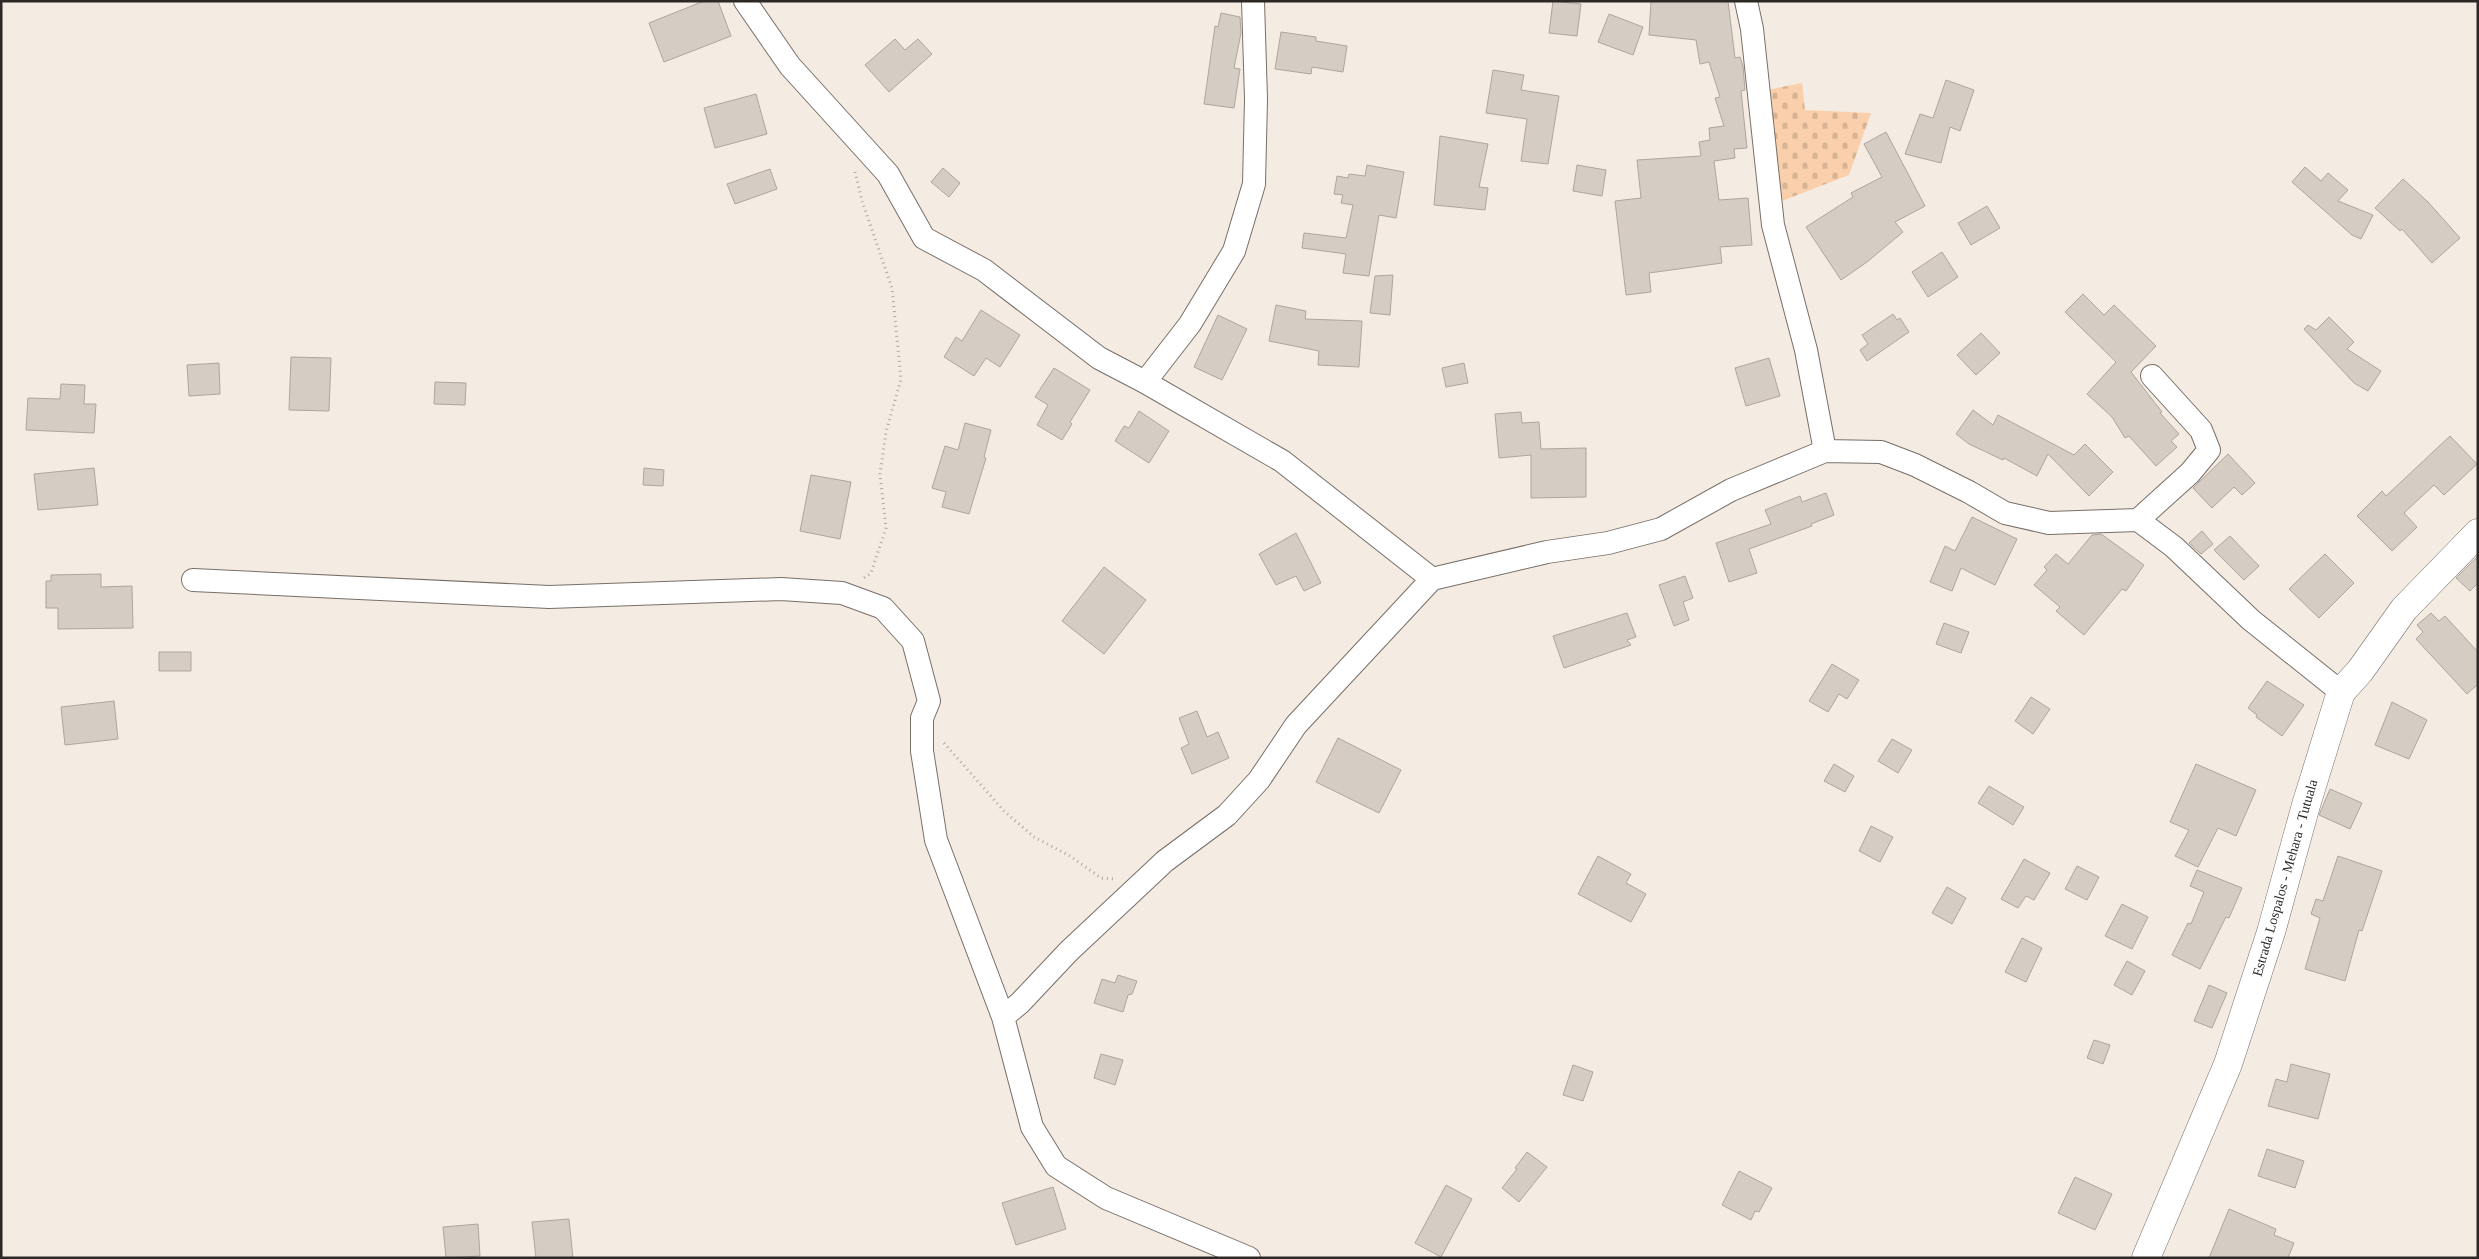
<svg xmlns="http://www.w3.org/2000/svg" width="2479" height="1259" viewBox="0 0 2479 1259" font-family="'Times New Roman',serif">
<defs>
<pattern id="cemetery-stones" width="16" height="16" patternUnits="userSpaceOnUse" patternTransform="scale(1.25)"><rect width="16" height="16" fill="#f9d0ab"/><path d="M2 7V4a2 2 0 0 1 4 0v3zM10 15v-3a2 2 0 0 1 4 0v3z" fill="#d6b393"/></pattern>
</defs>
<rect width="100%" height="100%" fill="#f4ebe3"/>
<path fill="url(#cemetery-stones)" d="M1802,83L1805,110L1871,113L1849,175L1774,204L1767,90Z"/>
<path fill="#d5ccc4" stroke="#aea59d" d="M704,1H718L731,36L664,62L649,23Z
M1553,1L1581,4L1577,36L1549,33Z
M1651,1H1728L1735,58L1740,57L1743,66L1745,90L1741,91L1747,148L1734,149L1735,158L1714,161L1719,200L1748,198L1752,245L1720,247L1722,263L1649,273L1651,292L1626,295L1615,201L1641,198L1637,160L1701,156L1699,142L1710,140L1709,128L1724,126L1715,98L1720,97L1709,62L1700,64L1696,40L1649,35Z
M1221,13L1240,17L1241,33L1234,68L1240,69L1234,108L1204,104L1215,26L1218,27Z
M1609,14L1643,27L1633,55L1598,42Z
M1281,32L1316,37V41L1347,46L1343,72L1312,67L1311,74L1275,69Z
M895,39L905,50L918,39L932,54L889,92L865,65Z
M1493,70L1524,75L1521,90L1559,96L1548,164L1521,161L1527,119L1486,113Z
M1946,80L1974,90L1960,131L1950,127L1941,163L1905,154L1920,114L1933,118Z
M756,94L767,134L715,148L704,108Z
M1886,132L1925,206L1895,222L1903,232L1867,262L1841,280L1806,227L1853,197L1851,193L1882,177L1864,144Z
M1440,136L1488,144L1479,187L1488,188L1485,210L1434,205Z
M1367,165L1404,172L1396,218L1379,215L1369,276L1343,273L1346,254L1302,248L1304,233L1346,238L1353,205L1341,203L1343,195L1334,194L1337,176L1348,178L1349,174L1365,176Z
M1577,165L1606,170L1602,196L1573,191Z
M2305,167L2321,181L2328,173L2348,190L2338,201L2373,215L2361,239L2352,235L2292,182Z
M943,168L960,183L949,197L931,182Z
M770,169L777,189L735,204L727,184Z
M2403,179L2428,202L2460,238L2432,263L2402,229L2400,231L2375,208Z
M1987,206L2000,228L1971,245L1958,223Z
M1942,252L1958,277L1928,297L1912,272Z
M1393,275L1390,315L1370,313L1375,276Z
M2083,294L2104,315L2114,305L2156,346L2131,372L2162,412L2160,413L2179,434L2171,441L2177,447L2156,466L2129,436L2125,438L2112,417L2087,394L2116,362L2065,312Z
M1276,305L1306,311L1305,319L1362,321L1359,367L1318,365L1319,351L1269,341Z
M981,310L1020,335L1000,367L986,358L974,376L944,357L956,337L962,341Z
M1893,314L1897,320L1900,318L1909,332L1867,361L1860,350L1868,344L1862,335Z
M1218,315L1247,329L1222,380L1194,367Z
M2329,317L2354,342L2347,349L2381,371L2368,391L2354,383L2304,329L2308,325L2316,330Z
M1981,333L2000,353L1976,375L1957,355Z
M291,357L331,358L329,411L289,410Z
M1769,358L1780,396L1746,406L1735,368Z
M219,363L220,394L189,396L187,365Z
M1464,363L1468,383L1446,387L1442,368Z
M1054,368L1090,390L1070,422L1072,424L1062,440L1037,425L1048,405L1035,397Z
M435,382L466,383L465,405L434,404Z
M61,384L85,385L84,404H96L94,433L26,430L28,398L60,399Z
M1973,410L1993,425L1998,415L2074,455L2085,444L2113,472L2089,496L2048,454L2037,476L2004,458L2003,460L1969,444L1956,434Z
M1139,411L1169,431L1149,463L1115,441L1124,426L1129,428Z
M1521,412L1522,423L1539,422L1541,449L1586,448V497L1531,498V455L1499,458L1495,414Z
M965,423L991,430L984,457L986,458L969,514L942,507L946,492L932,488L945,446L958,450Z
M2450,436L2477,464L2444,495L2434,485L2404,513L2417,527L2392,551L2357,516L2382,491L2386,496Z
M2228,454L2255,483L2242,495L2234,487L2212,508L2193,488Z
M94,468L98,505L38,510L34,474Z
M644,468L664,470L663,486L643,485Z
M811,475L851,482L840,539L800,531Z
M1826,493L1834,515L1811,524L1812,526L1749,549L1757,573L1729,582L1716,543L1771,524L1765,510L1800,496L1802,502Z
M1972,517L2017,539L1995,585L1961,568L1952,591L1930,582L1945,546L1955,551Z
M2202,531L2213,544L2201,554L2189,543Z
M1296,533L1321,583L1304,591L1296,576L1276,585L1259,554Z
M2101,534L2144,565L2126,591L2122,589L2084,635L2056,611L2060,607L2034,585L2047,570L2044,567L2056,554L2068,564L2092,535Z
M2230,536L2259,566L2244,580L2214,550Z
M2325,554L2354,583L2319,618L2289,589Z
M2478,556V583L2470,591L2456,578Z
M1104,567L1146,600L1104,654L1062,621Z
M101,574V587L132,586L133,628L58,629V608H46V581H51V575Z
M1685,576L1693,598L1683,602L1689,620L1674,626L1659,585Z
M1627,613L1636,637L1627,640L1631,645L1564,668L1553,636Z
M2431,613L2439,621L2445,616L2478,652V684L2467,694L2416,639L2423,632L2417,625Z
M1944,623L1969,632L1961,653L1936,644Z
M159,652H191V671H159Z
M1832,664L1859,680L1847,699L1839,694L1828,712L1809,701Z
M2267,681L2304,705L2282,736L2256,717L2257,715L2248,708Z
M2031,697L2050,709L2033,734L2015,721Z
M114,701L118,739L65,745L61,707Z
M2392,702L2427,720L2409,759L2375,745Z
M1197,711L1207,737L1218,732L1229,758L1192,774L1181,748L1189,744L1179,718Z
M1338,738L1401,770L1379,813L1316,782Z
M1892,739L1912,750L1898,773L1878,761Z
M1834,764L1854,776L1845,792L1824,781Z
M2196,764L2256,790L2236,836L2218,828L2198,867L2175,856L2189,830L2170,822Z
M1989,786L2024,807L2013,825L1978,803Z
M2330,789L2362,803L2350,829L2319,815Z
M1871,826L1893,837L1880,862L1859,851Z
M1598,856L1631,874L1626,883L1646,894L1631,922L1578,894Z
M2338,856L2382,871L2362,931L2359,930L2345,981L2305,969L2320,918L2311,914L2316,899L2323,901Z
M2024,859L2050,873L2034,900L2026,896L2018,908L2001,899Z
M2077,866L2099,877L2087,900L2065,889Z
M2197,870L2242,888L2229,918L2226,917L2200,969L2172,955L2188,923L2191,924L2204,892L2190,886Z
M1947,887L1966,898L1952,924L1932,913Z
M2122,904L2148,917L2132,949L2105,936Z
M2022,938L2042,948L2026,982L2005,972Z
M2127,961L2145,971L2132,995L2114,985Z
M1118,975L1137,981L1132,994L1128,995L1123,1012L1094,1003L1102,979L1115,983Z
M2209,985L2227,993L2212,1028L2194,1021Z
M2094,1040L2110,1045L2103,1064L2087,1058Z
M1101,1054L1123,1060L1115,1085L1094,1078Z
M2291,1064L2330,1074L2318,1119L2268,1106L2276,1079L2287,1082Z
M1573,1065L1593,1072L1583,1101L1563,1095Z
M2267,1149L2304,1161L2295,1188L2258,1176Z
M1527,1152L1547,1167L1519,1202L1502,1188L1517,1169L1515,1168Z
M1739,1171L1772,1188L1759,1212L1755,1211L1751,1220L1722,1205Z
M2075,1177L2112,1194L2095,1230L2058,1213Z
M1446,1185L1472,1199L1441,1257L1415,1243Z
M1053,1187L1066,1229L1016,1245L1002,1203Z
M2229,1209L2276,1229L2274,1235L2294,1243L2288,1258H2209Z
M569,1219L573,1258H536L532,1222Z
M478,1224L480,1256L446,1258L443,1227Z"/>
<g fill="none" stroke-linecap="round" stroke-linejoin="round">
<g stroke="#786f68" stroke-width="24">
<path id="street" d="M745,1L790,66L888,174L924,238L984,270L1099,358L1145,382L1282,461L1432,579L1547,552L1608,543L1661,529L1731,490L1825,451L1881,452L1915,465L1969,492L2005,513L2049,523L2138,520
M1746,1L1752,29L1773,225L1806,350L1825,451
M2152,376L2201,430L2209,450L2190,473L2138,520L2174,547L2251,620L2341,692
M1145,382L1190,324L1234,251L1254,184L1256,99L1253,1
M193,580L549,597L781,589L842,593L883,608L913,641L929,701L922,718V751L936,840L1003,1017L1032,1127L1056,1166L1106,1198L1249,1258
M1003,1017L1020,1003L1069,951L1165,861L1227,815L1259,780L1296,725L1432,579"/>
</g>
<g stroke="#786f68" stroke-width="29">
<path id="secondary" d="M2146,1258L2228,1064L2271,932L2306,805L2341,692L2360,671L2404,609L2478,533"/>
</g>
<path stroke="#aea7a1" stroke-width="3" stroke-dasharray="1 4" stroke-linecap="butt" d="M855,172L862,201L892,288L901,379L886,432L880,474L886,528L871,573L864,578
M944,743L1004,811L1034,837L1070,856L1101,878L1115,879"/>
<use href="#street" stroke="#fff" stroke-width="22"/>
<use href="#secondary" stroke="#fff" stroke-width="28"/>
</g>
<g text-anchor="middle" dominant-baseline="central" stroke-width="4.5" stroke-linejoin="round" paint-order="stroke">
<g font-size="14" fill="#2b2825" stroke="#fff">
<text transform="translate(2285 878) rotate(-74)">Estrada Lospalos - Mehara - Tutuala</text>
</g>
</g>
<rect width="2479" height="1259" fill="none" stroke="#2b2825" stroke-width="5"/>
</svg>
